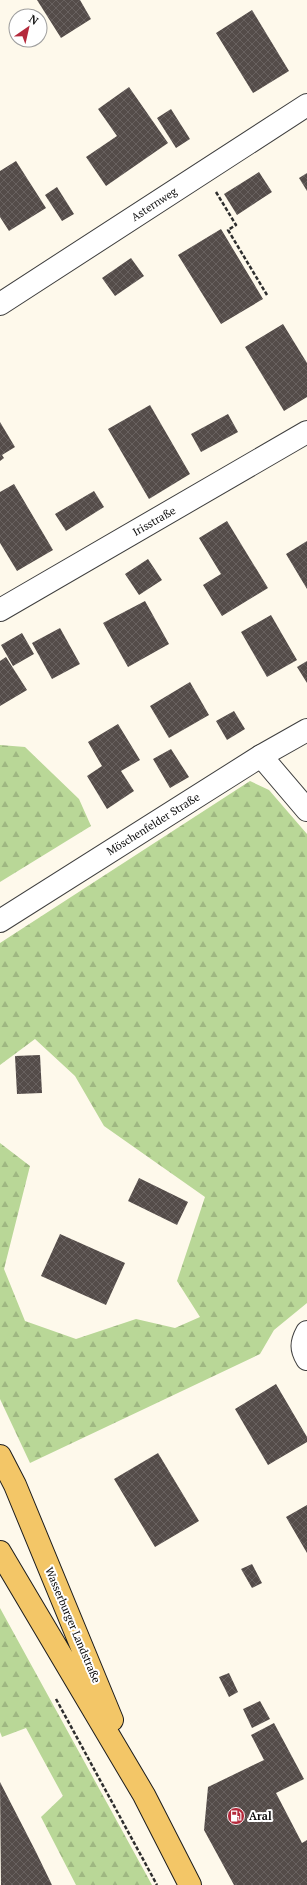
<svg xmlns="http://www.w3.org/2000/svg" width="307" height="1885" viewBox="0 0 307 1885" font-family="'PT Serif',serif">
<defs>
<pattern id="forest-firs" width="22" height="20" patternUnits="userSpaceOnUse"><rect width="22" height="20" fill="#b9d797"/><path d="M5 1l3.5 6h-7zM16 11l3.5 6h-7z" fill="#9eb781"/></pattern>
<pattern id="building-cross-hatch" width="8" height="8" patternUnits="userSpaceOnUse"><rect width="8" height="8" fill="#544c49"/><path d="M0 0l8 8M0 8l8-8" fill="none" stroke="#68615f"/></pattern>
</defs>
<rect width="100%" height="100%" fill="#fef9eb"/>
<path fill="url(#forest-firs)" d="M0,745L25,747L79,799L91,826L0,882Z
M250,781L269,790L307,834V1303L274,1330L260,1354L30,1463L0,1399V1143L30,1166L4,1269L25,1321L76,1339L136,1319L175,1328L200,1317L177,1281L205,1197L104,1126L75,1076L35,1039L0,1065V943Z
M0,1608L152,1885H76L41,1817L63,1796L26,1728L2,1737L0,1732Z"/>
<path fill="url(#building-cross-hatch)" d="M37,0H80L91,19L61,38Z
M252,10L289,71L253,93L216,33Z
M129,87L168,143L106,186L86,157L117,136L98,109Z
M171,109L190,139L176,148L157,118Z
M16,161L46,208L9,231L0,217V171Z
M259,172L272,192L237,215L224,194Z
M307,173V191L299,178Z
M57,187L74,214L62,221L45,195Z
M221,229L263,299L221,324L178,255Z
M131,258L144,276L115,296L102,278Z
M283,324L307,363V397L284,411L245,347Z
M150,405L190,474L149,499L108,429Z
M228,414L238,432L201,452L191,434Z
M0,422L15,447L2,455L4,458L0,461Z
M14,484L53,550L17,571L0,543V492Z
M94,491L104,507L66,531L55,514Z
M227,521L268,588L222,616L203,585L221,574L199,538Z
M307,541V589L286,554Z
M148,559L162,580L139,595L125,574Z
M145,601L169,644L128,667L103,623Z
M271,615L297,660L267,677L241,632Z
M60,628L80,664L52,679L32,643Z
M22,633L34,654L13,666L1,645Z
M6,657L27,690L0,706V661Z
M307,661V683L297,667Z
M190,682L209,715L169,738L150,706Z
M234,711L245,729L227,740L216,721Z
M118,724L140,760L121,771L134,791L107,809L87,776L102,766L88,742Z
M171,749L189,777L170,788L153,759Z
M40,1055L42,1093L17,1094L15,1056Z
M139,1178L188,1202L177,1225L128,1201Z
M60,1234L125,1263L106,1305L41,1276Z
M276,1384L307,1437V1442L268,1465L235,1409Z
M158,1453L199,1521L155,1547L114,1479Z
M307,1505V1553L286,1517Z
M252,1564L262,1583L252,1588L241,1569Z
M229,1673L238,1692L229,1697L219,1677Z
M260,1701L270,1719L252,1728L243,1709Z
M274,1723L304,1779L276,1793L302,1843L307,1840V1885H234L204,1830L208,1787L264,1760L251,1735Z
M0,1782L36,1852L52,1885H1Z"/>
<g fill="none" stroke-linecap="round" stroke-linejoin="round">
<g stroke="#3f3f3f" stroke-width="24">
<path id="minor" d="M0,304L307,105
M0,610L307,432
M261,756L307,810
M307,1332C301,1343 301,1349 307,1359"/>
</g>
<g stroke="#3f3f3f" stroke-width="24">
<path id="tertiary" d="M0,921L261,756L307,730"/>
</g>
<g stroke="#1d1d1d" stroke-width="24">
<path id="primary" d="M0,1456L15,1485L112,1720
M0,1552L144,1795L190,1885"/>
</g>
<path stroke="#2e2e2e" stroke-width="2.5" stroke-dasharray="4 2" stroke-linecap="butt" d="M216,192L236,225L228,230L267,295
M56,1699L157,1885"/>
<use href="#minor" stroke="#fff" stroke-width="22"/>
<use href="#tertiary" stroke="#fff" stroke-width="22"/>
<use href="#primary" stroke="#f3c667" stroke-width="22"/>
</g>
<defs>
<g id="fuel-disc" transform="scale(0.9)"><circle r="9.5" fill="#b52a3c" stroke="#fff"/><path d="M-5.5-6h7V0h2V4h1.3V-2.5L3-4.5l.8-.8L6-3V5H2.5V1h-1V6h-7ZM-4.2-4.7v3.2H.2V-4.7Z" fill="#fff"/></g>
</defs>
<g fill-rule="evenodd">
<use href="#fuel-disc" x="236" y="1816"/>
</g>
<g text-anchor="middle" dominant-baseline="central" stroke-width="4" stroke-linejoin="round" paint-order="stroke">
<g font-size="11" fill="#0c0c0c" stroke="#fff">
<text transform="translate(154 204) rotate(-33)">Asternweg</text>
<text transform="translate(154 521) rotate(-30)">Irisstraße</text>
<text transform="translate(153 824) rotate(-32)">Möschenfelder Straße</text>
<text transform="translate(73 1625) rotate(67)">Wasserburger Landstraße</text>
</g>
<g font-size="11" font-weight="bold" fill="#0c0c0c" stroke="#fff" text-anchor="start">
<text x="249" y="1816">Aral</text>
</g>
</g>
<g transform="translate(28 28) rotate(34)"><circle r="19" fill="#ffffff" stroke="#9e9e9e"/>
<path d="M0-3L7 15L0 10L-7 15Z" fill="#b52a3c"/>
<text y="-6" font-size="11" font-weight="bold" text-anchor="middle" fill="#0c0c0c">N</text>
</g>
</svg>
